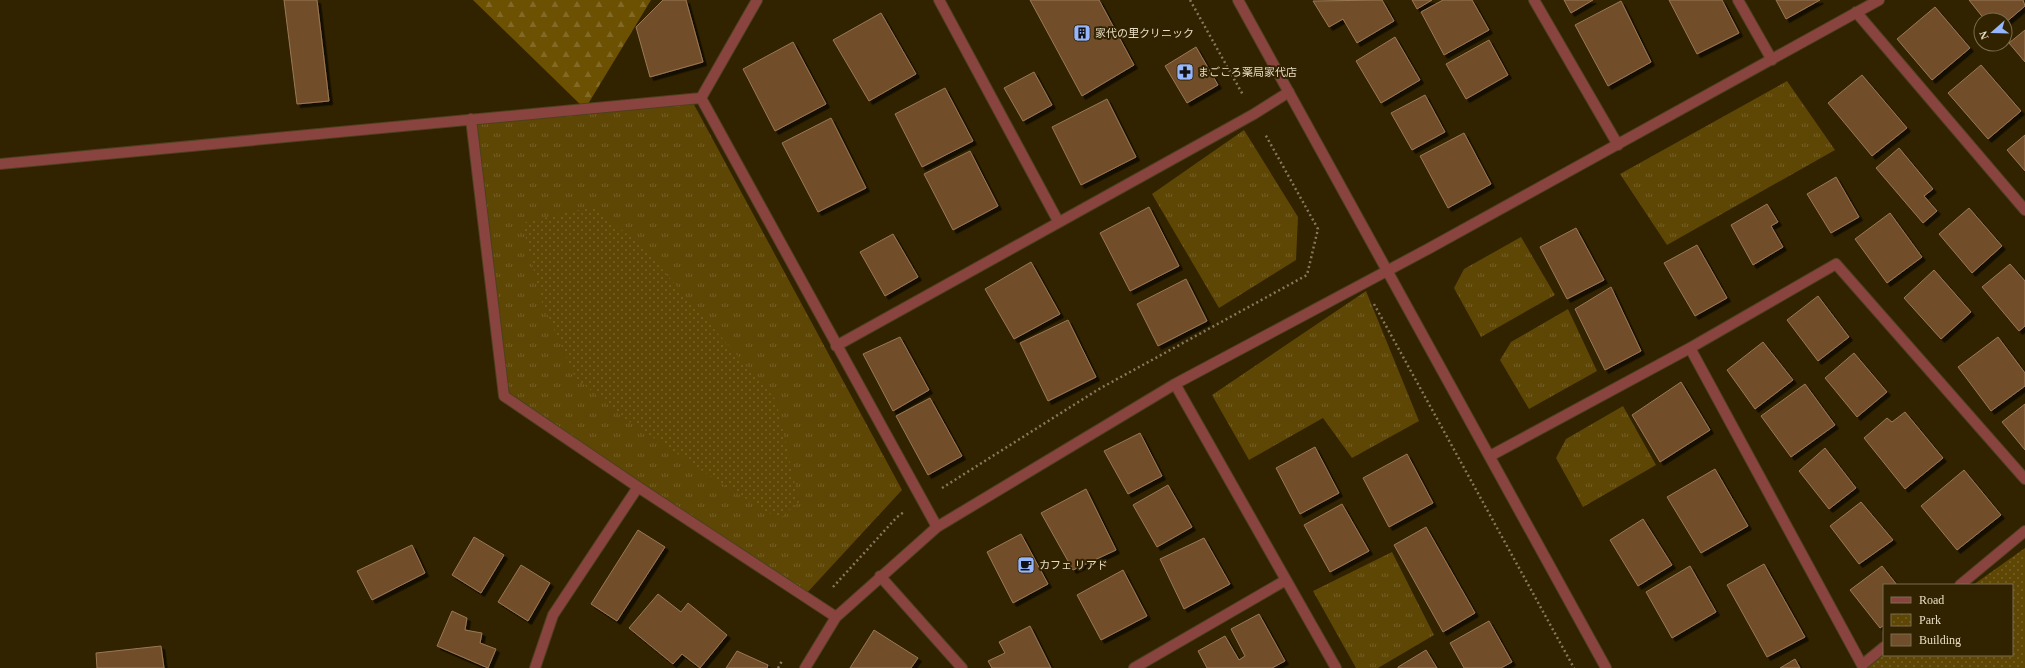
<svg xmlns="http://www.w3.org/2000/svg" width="2025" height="668" viewBox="0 0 2025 668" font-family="'Times New Roman','Noto Sans JP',serif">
<defs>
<pattern id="grass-tufts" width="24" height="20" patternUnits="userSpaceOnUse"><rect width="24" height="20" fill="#5e4605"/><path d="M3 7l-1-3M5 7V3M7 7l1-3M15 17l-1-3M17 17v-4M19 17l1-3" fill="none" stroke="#756028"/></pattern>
<pattern id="forest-firs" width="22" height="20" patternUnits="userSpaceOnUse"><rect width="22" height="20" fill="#6d5102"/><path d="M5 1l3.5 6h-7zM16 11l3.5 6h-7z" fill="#826925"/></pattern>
<pattern id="park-dots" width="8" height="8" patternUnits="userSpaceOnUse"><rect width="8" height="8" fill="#5e4605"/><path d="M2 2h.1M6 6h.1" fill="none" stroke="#756028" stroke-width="1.8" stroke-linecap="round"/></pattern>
<filter id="shadow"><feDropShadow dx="3.5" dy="3.5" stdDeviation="0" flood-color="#0009"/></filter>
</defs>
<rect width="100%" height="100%" fill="#312200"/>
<path fill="url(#grass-tufts)" d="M1787,81L1835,150L1667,245L1620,174Z
M691,99L902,490L805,595L504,396L471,119Z
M1244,130L1298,217L1296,260L1219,308L1152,194Z
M1521,237L1555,295L1481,337L1454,288L1464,269Z
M1366,291L1419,421L1352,458L1323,418L1249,460L1212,395Z
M1568,309L1597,371L1529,409L1500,360L1511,342Z
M1623,406L1656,465L1583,507L1556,458L1566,439Z
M1392,552L1434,635L1378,668H1356L1313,591Z"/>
<path fill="url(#forest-firs)" d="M473,0H651L585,109Z"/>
<path fill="url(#park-dots)" d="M592,207L641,245L776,400L799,502L779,519L725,486L621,416L575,377L542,302L522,223Z
M2025,548V668H1864L1884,650V655H2012V585H1973Z"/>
<path fill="#714e2b" stroke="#9c7854" filter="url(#shadow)" d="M284,0H317L329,101L297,104Z
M663,0H686L703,62L650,77L636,27Z
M1030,0H1099L1134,65L1082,96Z
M1382,0L1394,21L1357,43L1343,19L1329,27L1313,1Z
M1412,0H1432L1417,9Z
M1443,0H1472L1489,30L1444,55L1421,12Z
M1564,0H1593L1571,13Z
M1669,0H1722L1739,33L1697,54Z
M1776,0H1820L1786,19Z
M1969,0H2023L2025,6L2005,23V20H1985Z
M1621,1L1651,62L1608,86L1575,25Z
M1935,7L1970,48L1932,80L1897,39Z
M881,13L916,74L869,101L833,40Z
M2025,30V62L2009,43Z
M1395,37L1420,80L1381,103L1356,61Z
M1489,40L1508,75L1466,99L1446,64Z
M793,42L826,104L775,131L743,69Z
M1196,47L1218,85L1187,103L1165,66Z
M1981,65L2021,111L1988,139L1948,93Z
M1034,72L1052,105L1023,121L1004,88Z
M1862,75L1907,128L1872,156L1828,103Z
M945,88L973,141L922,167L895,114Z
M1425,95L1445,132L1412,150L1391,113Z
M1107,99L1136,157L1081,185L1052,127Z
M831,118L866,188L818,212L782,143Z
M1464,133L1491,184L1448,208L1420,156Z
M2025,135V171L2007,150Z
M1899,148L1933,189L1924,196L1937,211L1923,223L1876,168Z
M970,151L998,206L953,230L924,174Z
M1836,177L1859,217L1831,233L1807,194Z
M1767,204L1778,222L1771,226L1783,247L1753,265L1731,225Z
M1149,207L1179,266L1130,291L1100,233Z
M1969,208L2002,246L1972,273L1939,234Z
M1890,213L1922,257L1887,283L1855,239Z
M1576,228L1604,280L1567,299L1540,247Z
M893,234L918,277L885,296L860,252Z
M1697,245L1727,298L1695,316L1664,263Z
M1031,262L1060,314L1014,339L985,289Z
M2010,264L2025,281V326L2019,331L1982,287Z
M1934,270L1971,312L1941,339L1904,298Z
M1186,279L1207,321L1158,346L1137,304Z
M1611,287L1641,351L1605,370L1575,309Z
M1818,296L1849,337L1818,361L1787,320Z
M1068,320L1096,377L1048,401L1020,343Z
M900,337L929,390L893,411L863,354Z
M1998,337L2025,373V386L1991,411L1958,367Z
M1763,342L1793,380L1755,409L1727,370Z
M1854,353L1887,392L1857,417L1825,378Z
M1681,382L1710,430L1660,462L1632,415Z
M1805,384L1835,425L1791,457L1761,416Z
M930,398L962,456L928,475L896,416Z
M2025,404V450L2002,422Z
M1905,412L1943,458L1905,489L1864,438L1887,418L1892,422Z
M1140,433L1162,476L1128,494L1104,451Z
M1315,447L1339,493L1300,514L1276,468Z
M1825,448L1856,488L1829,509L1799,471Z
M1407,454L1433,503L1389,527L1363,478Z
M1715,469L1748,526L1701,553L1667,497Z
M1964,470L2001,515L1957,550L1921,506Z
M1168,485L1192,527L1157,547L1133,505Z
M1086,489L1116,550L1073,570L1041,513Z
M1861,502L1893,540L1859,564L1830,526Z
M1342,504L1369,551L1330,572L1304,525Z
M1643,519L1672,565L1638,586L1610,540Z
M1426,527L1475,613L1443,632L1394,545Z
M638,530L665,547L617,621L591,604Z
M1021,534L1048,584L1013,603L987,552Z
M474,537L504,555L481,593L452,575Z
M1204,538L1230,584L1184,609L1160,559Z
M412,545L425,573L372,600L357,571Z
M1764,564L1805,637L1767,657L1727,585Z
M521,565L550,583L528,621L498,602Z
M1690,566L1716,612L1672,638L1646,592Z
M1882,566L1897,585H1884V625L1880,628L1850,590Z
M1123,570L1147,616L1101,640L1077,595Z
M658,594L681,612L688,603L727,635L700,668L682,654L673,664L629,628Z
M452,611L467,618L465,630L482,633L480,643L496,649L488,668L437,646Z
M1259,614L1285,661L1272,668H1207L1198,651L1225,636L1239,660L1245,656L1231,629Z
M1489,621L1512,662L1501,668H1464L1450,643Z
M1030,626L1051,668H992L988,661L1005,653L999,642Z
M874,630L918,658L911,668H850Z
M161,646L164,668H97L96,653Z
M1426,650L1437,668H1398V667Z
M737,651L768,665L767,668H726Z
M1795,659L1800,668H1780Z"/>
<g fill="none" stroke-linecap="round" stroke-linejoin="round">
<g stroke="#4e401f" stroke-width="12">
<path id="minor" d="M939,0L1058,221
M1238,0L1606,668
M1534,0L1618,145
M1738,0L1772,60
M1856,12L2025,210
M701,98L937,527
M701,98L757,0
M471,119L504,396L638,487L836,617
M0,164L701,98
M836,346L1254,114L1289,92
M1690,348L1836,264L2025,479
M1175,384L1336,668
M1490,456L1690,348L1862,665L1884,647
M880,576L962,668
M1960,585L2025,531
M535,668L553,615L638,487
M805,668L836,617L937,527L1175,384L1428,249L1879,0
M1134,668L1286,580"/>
</g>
<path stroke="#86795b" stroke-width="2.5" stroke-dasharray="2 3" stroke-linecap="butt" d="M1190,0L1243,95
M1374,304L1574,668
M942,488L1099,389L1307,275L1318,229L1265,134
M833,587L897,517L904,512
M778,668L782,661"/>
<use href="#minor" stroke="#8a4440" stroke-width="10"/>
</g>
<defs>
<g id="building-square" transform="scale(0.9)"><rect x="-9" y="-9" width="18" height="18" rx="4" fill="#96b6fd" stroke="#312200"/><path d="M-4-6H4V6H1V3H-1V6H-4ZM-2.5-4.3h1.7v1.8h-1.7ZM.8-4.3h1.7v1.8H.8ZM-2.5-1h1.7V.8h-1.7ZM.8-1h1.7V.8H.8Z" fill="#111"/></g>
<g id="pharmacy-square" transform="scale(0.9)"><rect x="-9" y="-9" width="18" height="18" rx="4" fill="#96b6fd" stroke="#312200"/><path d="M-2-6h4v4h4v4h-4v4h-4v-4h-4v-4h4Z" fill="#111"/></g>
<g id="cafe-square" transform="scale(0.9)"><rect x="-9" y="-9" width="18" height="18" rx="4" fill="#96b6fd" stroke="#312200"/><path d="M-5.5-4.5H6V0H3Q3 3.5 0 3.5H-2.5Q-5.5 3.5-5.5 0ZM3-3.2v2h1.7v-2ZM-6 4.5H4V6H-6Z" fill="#111"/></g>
</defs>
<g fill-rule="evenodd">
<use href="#building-square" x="1082" y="33"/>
<use href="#pharmacy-square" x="1185" y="72"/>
<use href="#cafe-square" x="1026" y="565"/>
</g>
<g text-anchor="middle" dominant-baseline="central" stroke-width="4" stroke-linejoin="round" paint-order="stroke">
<g font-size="11" fill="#e7dcc4" stroke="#312200" text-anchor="start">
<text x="1095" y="33">家代の里クリニック</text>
<text x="1198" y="72">まごころ薬局家代店</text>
<text x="1039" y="565">カフェ リアド</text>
</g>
</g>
<rect x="1883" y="584" width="130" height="72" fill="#312200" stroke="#7a6c4e"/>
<rect x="1891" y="597" width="20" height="6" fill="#8a4440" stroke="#7a6c4e"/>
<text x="1919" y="604" font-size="12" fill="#e7dcc4">Road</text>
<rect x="1891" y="614" width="20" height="12" fill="url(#park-dots)" stroke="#7a6c4e"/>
<text x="1919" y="624" font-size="12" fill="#e7dcc4">Park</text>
<rect x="1891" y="634" width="20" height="12" fill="#714e2b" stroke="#7a6c4e"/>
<text x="1919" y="644" font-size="12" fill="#e7dcc4">Building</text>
<g transform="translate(1993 32) rotate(250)"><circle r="19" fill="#312200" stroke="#7a6c4e"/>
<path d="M0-3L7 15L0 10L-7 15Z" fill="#96b6fd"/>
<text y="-6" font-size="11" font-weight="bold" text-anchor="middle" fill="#e7dcc4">N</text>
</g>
</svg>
